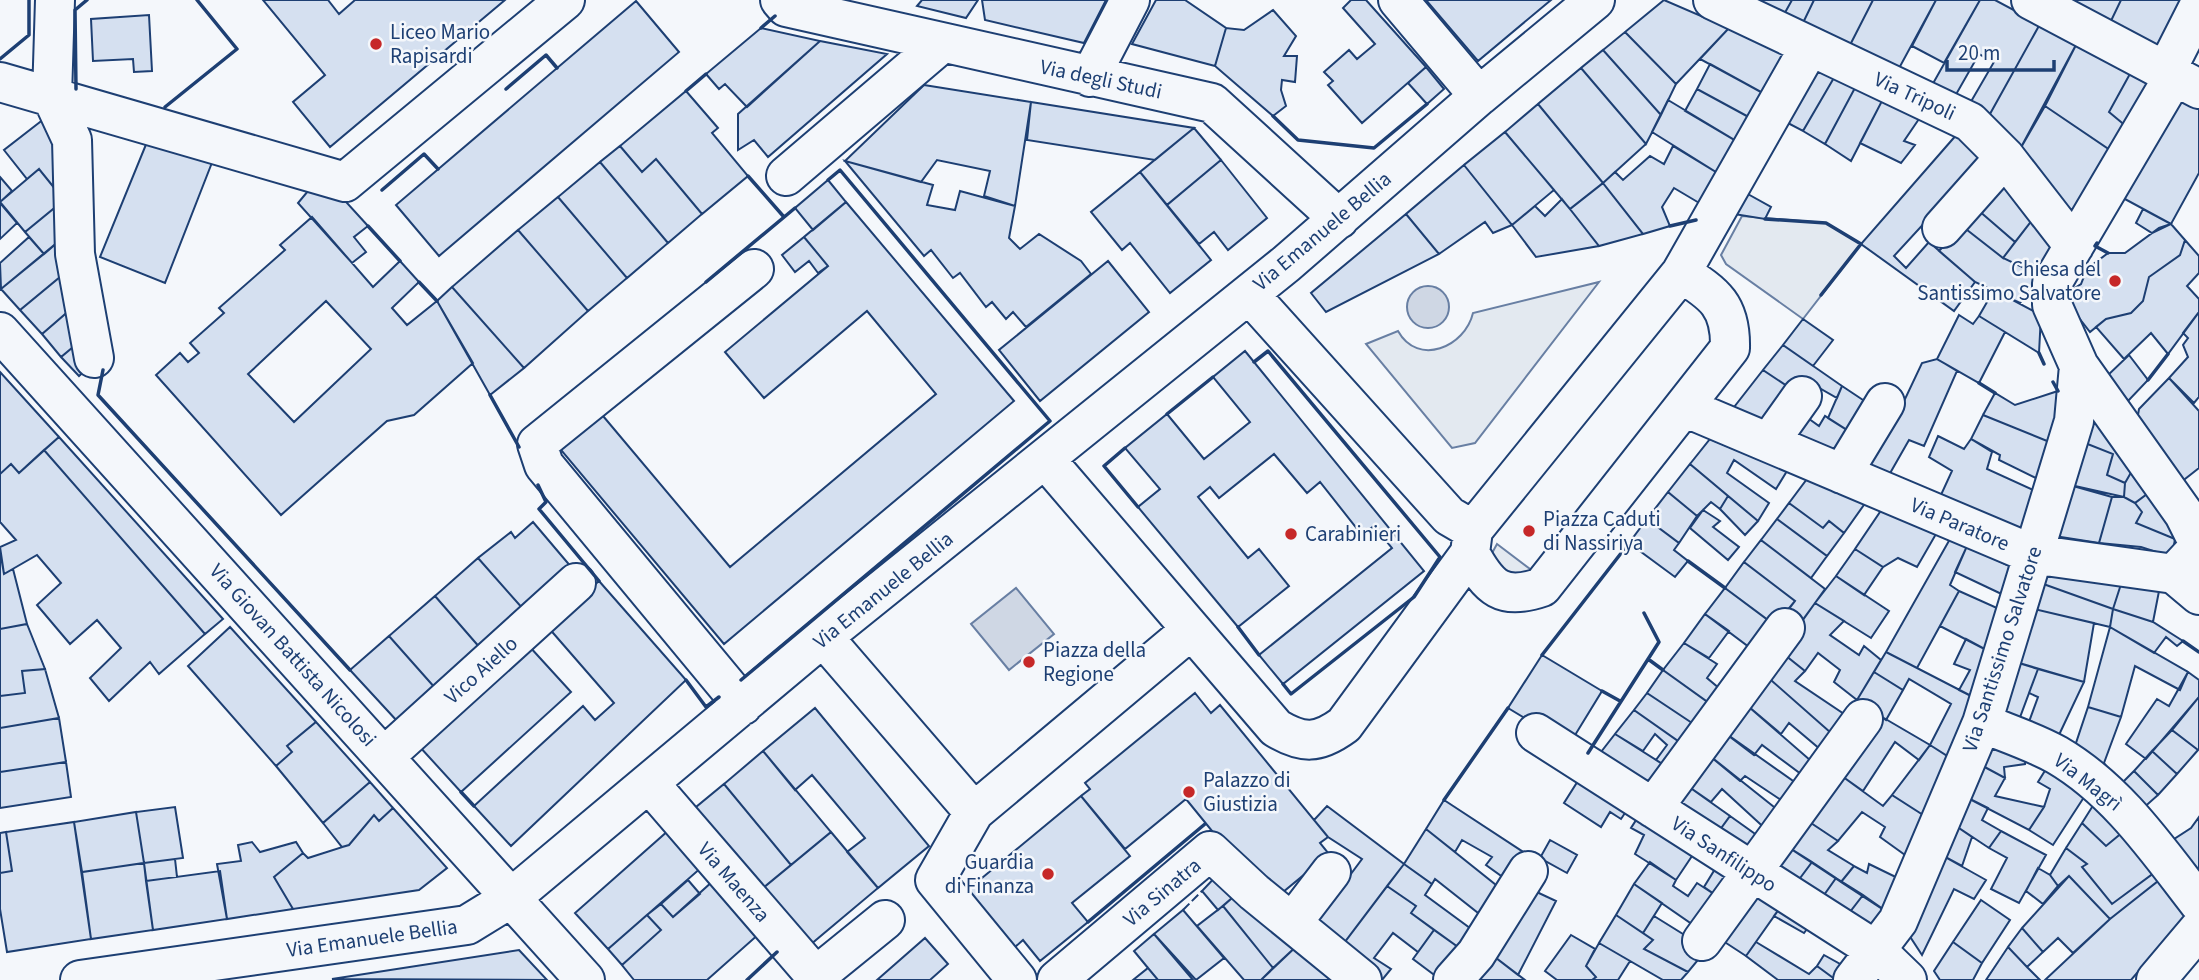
<svg xmlns="http://www.w3.org/2000/svg" width="2199" height="980" viewBox="0 0 2199 980" font-family="'Source Sans 3',sans-serif">
<rect width="100%" height="100%" fill="#f4f7fb"/>
<path fill="#e3e9f0" stroke="#687fa3" stroke-width="2" d="M1742,216L1826,223L1861,244L1803,319L1726,264L1721,255Z
M1599,282L1475,443L1452,448L1366,344L1398,331C1418,367 1465,347 1473,313Z
M1497,544L1534,572L1507,581L1491,555Z"/>
<path fill="#cfd7e4" stroke="#687fa3" stroke-width="2" d="M1407 307a21 21 0 1 1 42 0a21 21 0 1 1-42 0Z
M1016,588L1054,634L1009,670L971,624Z"/>
<path fill="#d5e0f0" stroke="#1d3f73" stroke-width="2" fill-rule="evenodd" d="M263,0H328L339,14L355,0H505L330,147L293,102L325,75Z
M922,0H978L966,18L917,6Z
M982,0H1106L1084,43L985,20Z
M1156,0H1185L1226,28L1215,66L1132,44Z
M1351,0H1366L1426,67L1362,123L1328,85L1333,81L1324,72L1349,50L1357,59L1375,44L1343,8Z
M1426,0H1551L1478,61Z
M1664,0L1729,28L1676,84L1625,32Z
M1743,0H1792L1782,18Z
M1792,0H1814L1801,27L1782,18Z
M1814,0H1873L1848,49L1801,27Z
M1873,0H1936L1897,72L1848,49Z
M1936,0H1980L1944,63L1912,46Z
M1980,0H1995L2040,24L1990,114L1969,105L1994,62L1979,54L1954,98L1931,87Z
M2062,0H2121L2109,25Z
M2121,0H2191L2165,54L2109,25Z
M636,1L679,52L439,256L396,205Z
M1273,10L1296,36L1284,56H1297L1295,82L1282,80L1281,90L1286,106L1273,116L1215,66L1226,28L1244,30Z
M149,15L152,71L134,72L133,59L93,61L91,19Z
M2040,24L2077,43L2019,151L1990,114Z
M761,28L820,41L747,107L725,84L719,89L706,74Z
M1729,28L1794,57L1770,97L1700,59Z
M1625,32L1676,84L1661,115L1603,50Z
M820,41L887,54L768,157L754,140L738,150V114Z
M2077,43L2131,72L2109,112L2127,127L2113,152L2045,106Z
M1603,50L1661,115L1646,144L1581,68Z
M1710,64L1770,97L1756,121L1697,89Z
M1813,66L1835,76L1803,131L1784,121Z
M1426,67L1444,89L1427,104L1408,83Z
M1581,68L1646,144L1603,183L1538,104Z
M2131,72L2153,83L2127,127L2109,112Z
M1835,76L1856,86L1825,144L1803,131Z
M924,85L1031,102L1015,206L984,196L990,171L937,160L921,182L845,161Z
M1856,86L1883,99L1851,161L1825,144Z
M1697,89L1756,121L1743,145L1685,111Z
M686,91L718,128L712,133L748,176L702,214L656,159L642,172L620,146Z
M2181,95L2199,104V173L2171,224L2123,198Z
M1883,99L1921,116L1904,141L1915,145L1901,163L1860,143Z
M1668,100L1743,145L1724,177L1652,132Z
M1031,102L1194,128L1155,160L1027,140Z
M1538,104L1603,183L1570,209L1505,132Z
M2045,106L2113,152L2071,226L2019,151Z
M49,115L64,200L39,169L27,179L4,150Z
M1194,128L1221,160L1167,205L1140,172Z
M1505,132L1554,190L1512,225L1464,165Z
M1958,133L1986,156L1894,256L1906,268L1929,242L1975,282L1954,311L1861,244Z
M147,142L213,160L165,283L100,257Z
M620,146L642,172L656,159L702,214L668,243L600,162Z
M1673,146L1724,177L1706,207L1674,188L1662,207L1670,226L1643,234L1603,183L1615,172L1623,180L1650,156L1664,164Z
M1221,160L1267,218L1228,250L1214,232L1199,244L1167,205Z
M845,161L933,185L927,205L955,210L960,191L1015,206L1009,238L1020,249L1039,234L1081,261L1091,274L1026,327L1013,312L1006,319L992,302L986,307L960,273L953,278L931,250L924,256Z
M600,162L668,243L627,278L558,197Z
M1464,165L1512,225L1493,233L1485,222L1439,254L1406,214Z
M39,169L64,200L25,232L0,202Z
M1140,172L1211,260L1170,293L1130,243L1122,250L1091,212Z
M0,177L12,191L0,202Z
M2008,178L2036,215L2015,242L1978,210Z
M828,180L846,202L813,230L795,208Z
M1603,183L1643,234L1599,246L1570,209Z
M313,185L338,193L368,226L354,237L366,252L352,263L298,203Z
M1746,193L1771,207L1765,219L1734,214Z
M558,197L627,278L588,311L518,230Z
M1562,199L1599,246L1536,257L1512,225L1535,206L1545,216Z
M64,200L65,236L44,254L25,232Z
M846,202L1014,401L724,644L556,444L598,410L730,567L936,394L867,311L764,398L725,352L828,266L804,237Z
M0,203L17,223L0,239Z
M2143,209L2171,224L2152,233L2136,223Z
M1978,210L2015,242L2003,258L1962,226Z
M1406,214L1439,254L1326,312L1311,293Z
M2036,215L2057,248L2041,276L2003,258Z
M312,217L373,287L400,261L419,282L392,308L407,325L437,301L473,363L414,415L387,421L281,515L156,375L180,353L188,362L199,353L190,343L224,313L219,308L285,250L280,245ZM326,301L371,349L294,422L248,374Z
M2171,224L2185,240L2180,255L2149,277L2143,301L2131,313L2106,319L2090,332L2062,296L2081,284L2087,269L2108,253H2125L2159,228Z
M1962,226L2003,258L2041,276L2020,303L1975,282L1939,251Z
M518,230L588,311L524,368L452,287Z
M65,236L72,267L20,310L1,289Z
M29,237L44,254L1,289L0,263Z
M804,237L828,266L818,273L809,261L795,272L782,255Z
M2185,240L2199,256V273L2187,286L2199,299V312L2168,354L2151,333L2124,359L2096,327L2106,319L2131,313L2143,301L2149,277L2180,255Z
M1108,261L1149,312L1040,401L999,350Z
M72,267L79,302L42,334L20,310Z
M452,287L524,368L490,395L437,301Z
M1994,290L2041,315L2039,353L1979,316Z
M79,302L85,337L61,357L42,334Z
M2199,312V397L2194,403L2169,378L2188,357L2183,345L2188,338L2183,333Z
M1959,315L1973,324L1979,316L2005,332L1979,383L1937,359Z
M1803,319L1833,340L1813,366L1783,345Z
M85,337L90,366L79,376L61,357Z
M1783,345L1842,386L1837,398L1800,377L1790,388L1763,370Z
M1245,351L1424,571L1283,684L1259,655L1392,548L1374,526L1362,535L1320,482L1307,493L1274,454L1219,498L1210,487L1198,497L1248,558L1259,549L1289,586L1238,627L1138,507L1160,489L1125,448L1167,414L1204,459L1250,422L1213,377Z
M2129,355L2148,380L2128,401L2107,376Z
M1937,359L1957,371L1924,446L1909,440L1889,475L1856,465L1897,416L1922,363Z
M1763,370L1790,388L1765,425L1731,411Z
M0,372L59,437L19,473L11,464L0,474Z
M2169,378L2199,411V468L2176,486L2136,426L2139,409Z
M1842,386L1872,406L1855,435L1828,418Z
M2058,391L2057,445L1983,415L1995,393L2015,405Z
M1983,415L2057,445L2046,483L1999,460L2000,455L1971,439Z
M1805,416L1819,426L1825,416L1855,435L1841,460L1791,435Z
M2089,418L2122,439L2137,462L2125,483L2107,475L2113,454L2080,441Z
M1938,436L1964,449L1971,439L1992,452L1987,469L2044,495L2031,534L1940,497L1952,471L1929,457Z
M59,437L223,619L205,634L44,450Z
M1710,439L1787,471L1776,489L1734,460L1727,473L1769,503L1758,521L1690,464Z
M2080,441L2113,454L2107,475L2125,483L2124,497L2066,484Z
M44,450L205,634L159,674L150,662L109,701L90,678L121,648L97,620L70,644L37,605L61,583L37,555L4,574L0,547L16,540L0,522V474L11,464L19,473Z
M2137,462L2155,488L2135,503L2124,497L2125,483Z
M1690,464L1728,496L1720,509L1711,502L1697,516L1668,492Z
M1807,479L1866,502L1844,533L1829,521L1823,528L1789,503Z
M2066,484L2112,497L2099,543L2048,535Z
M2155,488L2175,539L2136,523L2142,512L2135,503Z
M1668,492L1697,516L1679,543L1647,519Z
M1728,496L1758,521L1745,535L1720,509Z
M2112,497H2124L2135,503L2142,512L2136,523L2175,539L2172,557L2141,547L2099,543Z
M1789,503L1823,528L1829,521L1844,533L1827,556L1777,519Z
M1882,509L1936,534L1917,567L1898,558L1883,567L1855,549Z
M1703,510L1720,521L1713,527L1739,547L1728,560L1690,528Z
M1647,519L1679,543L1674,550L1688,561L1675,577L1629,543Z
M1777,519L1827,556L1811,578L1761,540Z
M533,522L572,568L524,610L478,558L511,532L515,538Z
M1950,539L1967,546L1950,585L1959,591L1917,668L1886,652Z
M1761,540L1825,589L1800,624L1786,612L1795,601L1744,562Z
M1967,546L2018,570L2010,598L1955,572Z
M1855,549L1883,567L1864,595L1836,576Z
M0,551L4,574L13,569L27,624L0,629Z
M478,558L524,610L481,649L435,596Z
M1744,562L1795,601L1776,626L1725,588Z
M2039,570L2123,578L2113,609L2035,581Z
M1836,576L1889,611L1871,638L1815,603Z
M2123,578L2160,586L2153,622L2113,609Z
M599,581L686,680L511,846L474,806L583,706L595,720L614,703L547,626Z
M2035,581L2113,609L2110,627L2026,607Z
M1725,588L1776,626L1757,653L1705,614Z
M1959,591L2006,612L1994,654L1940,626Z
M435,596L481,649L436,689L389,636Z
M1815,603L1844,621L1830,635L1859,655L1864,646L1881,660L1857,700L1834,682L1840,670L1818,653L1805,671L1780,651Z
M2026,607L2094,623L2084,682L2009,660Z
M2113,609L2153,622L2183,641L2177,646L2166,637L2154,653L2110,627Z
M1705,614L1729,631L1709,658L1684,643Z
M27,624L45,669L22,671L25,693L0,696V629Z
M230,627L316,722L287,746L292,752L276,766L188,666Z
M2110,627L2188,672L2180,690L2135,666L2121,717L2088,707Z
M389,636L436,689L398,722L350,670Z
M1966,639L1994,654L1981,701L1959,690L1970,670L1954,664Z
M1684,643L1717,664L1707,678L1726,694L1716,708L1663,670Z
M529,646L571,692L461,792L419,746Z
M1780,651L1805,671L1795,681L1853,720L1839,740L1763,673Z
M1886,652L1981,701L1955,761L1930,745L1951,704L1909,679L1903,690L1874,672Z
M1542,655L1602,691L1569,745L1508,708Z
M2009,660L2038,669L2016,728L1992,715Z
M45,669L59,718L0,728V696L25,693L22,671Z
M2038,669L2084,682L2058,737L2026,730L2038,697L2029,693Z
M1663,670L1716,708L1701,729L1647,693Z
M1874,672L1903,690L1886,720L1857,700Z
M2188,672L2199,680V697L2146,759L2126,744L2157,699L2169,706Z
M1763,673L1839,740L1827,755L1789,723L1781,734L1742,701Z
M1195,693L1211,713L1220,705L1328,837L1320,843L1329,854L1277,897L1260,890L1186,799L1125,849L1081,796L1090,789L1085,783Z
M1647,693L1701,729L1688,748L1634,710Z
M2199,697V749L2198,750L2172,730Z
M1742,701L1818,767L1809,780L1762,745L1754,755L1721,730Z
M2088,707L2121,717L2104,763L2108,768L2072,755Z
M815,708L929,846L878,888L847,852L865,838L812,775L795,790L763,751Z
M1634,710L1688,748L1672,770L1656,760L1667,745L1655,734L1643,751L1615,734Z
M1877,714L1930,745L1919,760L1895,742L1863,791L1839,774Z
M59,718L66,762L0,772V728Z
M316,722L370,782L323,823L276,766L292,752L287,746Z
M1721,730L1803,788L1790,806L1745,776L1740,781L1705,752Z
M2172,730L2198,750L2177,774L2152,751Z
M1615,734L1672,770L1650,799L1594,761Z
M1991,735L2027,749L2025,764L2004,767L2005,778L1977,763Z
M1930,745L1955,761L1931,820L1892,795Z
M763,751L831,832L791,865L724,784Z
M2152,751L2177,774L2158,795L2134,771Z
M1705,752L1784,815L1770,833L1722,789L1711,802L1682,782Z
M1972,760L2005,778L1995,796L2044,807L2029,830L1958,793Z
M2051,761L2088,791L2053,845L2029,830L2044,807L2050,789L2038,782Z
M66,762L71,797L0,808V772Z
M2134,771L2158,795L2140,811L2117,788Z
M1583,773L1631,804L1621,819L1610,812L1601,827L1564,803Z
M1839,774L1883,806L1892,795L1931,820L1912,860L1880,837L1885,827L1862,812L1838,841L1805,819Z
M370,782L393,808L379,821L374,815L349,845L342,847L323,823Z
M1682,782L1730,816L1714,838L1664,806Z
M724,784L791,865L757,893L690,812Z
M1958,793L1988,808L1982,820L2001,831L1989,848L1947,820Z
M1081,796L1130,856L1072,903L1088,922L1040,961L1023,940L1014,948L965,892Z
M2099,796L2129,827L2106,846L2082,823Z
M1444,800L1528,855L1511,883L1486,865L1492,857L1462,840L1455,852L1426,829Z
M1327,806L1404,864L1338,951L1310,929L1362,859L1328,837L1314,820Z
M175,807L183,858L144,863L136,812Z
M393,808L447,868L419,890L293,909L274,877L303,853L308,858L349,845L374,815L379,821Z
M1642,811L1698,847L1676,880L1635,854L1644,835L1631,828Z
M136,812L144,863L82,872L74,822Z
M1730,816L1765,841L1749,862L1714,838Z
M2199,817V883L2168,843L2191,828Z
M1805,819L1838,841L1828,850L1854,866L1841,882L1785,845Z
M1947,820L1972,837L1962,866L1936,852Z
M74,822L91,939L7,952L0,909V873L12,871L6,832Z
M2082,823L2106,846L2129,827L2162,867L2112,904L2082,867L2087,864L2066,848Z
M1426,829L1506,893L1487,920L1435,879L1432,884L1404,864Z
M669,830L702,867L608,949L575,913Z
M2001,831L2046,855L2019,903L1991,889L2007,858L1989,848Z
M6,832L12,871L0,873V833Z
M831,832L878,888L804,950L757,893Z
M1550,840L1577,855L1567,873L1540,858Z
M252,842L260,852L296,842L303,853L274,877L293,909L227,919L217,864L241,861L238,845Z
M1785,845L1812,862L1792,889L1763,870Z
M2066,848L2087,864L2082,867L2112,904L2162,867L2167,874L2110,919L2069,876L2058,886L2050,875Z
M1936,852L1986,880L1974,899L1954,889L1922,955L1909,935Z
M175,859L177,877L146,881L144,863Z
M1720,861L1740,874L1723,900L1704,887Z
M1650,862L1676,880L1673,886L1688,896L1697,883L1723,900L1702,931L1634,884Z
M1812,862L1836,878L1817,905L1792,889Z
M144,863L153,930L91,939L82,872Z
M1404,864L1432,884L1425,895L1478,934L1465,952L1411,913L1416,906L1387,886Z
M1869,864L1906,882L1890,914L1841,882L1854,866L1867,873Z
M2038,868L2050,875L2058,886L2043,904L2026,891Z
M220,871L227,919L153,930L146,881Z
M1221,871L1240,891L1218,910L1202,891Z
M2167,874L2194,907L2131,980H2045L2110,919Z
M2069,876L2110,919L2073,953L2058,938L2043,952L2022,928Z
M1836,878L1863,895L1843,921L1817,905Z
M688,880L700,894L673,917L661,904Z
M713,881L760,933L707,980H634L622,965L661,930L647,915L661,904L673,917Z
M1754,882L1784,902L1746,956L1717,937Z
M1634,884L1662,903L1643,933L1616,915Z
M1387,886L1416,906L1411,913L1434,930L1418,952L1393,933L1374,958L1391,969L1382,980H1376L1338,951Z
M1526,887L1556,901L1518,975L1487,951Z
M1240,891L1302,941L1273,968L1223,906Z
M1863,895L1890,914L1872,940L1843,921Z
M1981,900L2010,920L1982,963L1953,942Z
M1784,902L1813,921L1804,933L1774,916Z
M1223,906L1273,968L1261,980H1244L1197,926Z
M1183,910L1224,958L1196,980L1154,934Z
M647,915L661,930L622,965L608,949Z
M1616,915L1653,940L1644,949L1688,972L1681,980H1663L1599,943Z
M1654,916L1707,949L1688,972L1644,949L1653,940L1643,933Z
M2022,928L2043,952L2027,967L2008,947Z
M1434,930L1465,952L1441,980L1413,959Z
M1154,934L1193,980H1158L1148,968L1134,951Z
M1571,935L1595,949L1586,966L1596,977L1592,980H1557L1545,971Z
M925,938L948,964L930,980H877Z
M1302,941L1348,980H1261Z
M1756,942L1809,974L1817,966L1836,980H1778L1746,956Z
M1953,942L1982,963L1973,980H1940L1934,971Z
M1599,943L1630,961L1618,980H1592L1596,977L1586,966Z
M2008,947L2027,967L2040,980H1986Z
M519,950L547,980L332,979Z
M1487,951L1525,980H1465Z
M1824,955L1849,969L1836,980L1817,966Z
M1148,968L1158,980H1133Z"/>
<g fill="none" stroke-linecap="round" stroke-linejoin="round">
<g stroke="#1d3f73" stroke-width="42">
<path id="minor" d="M55,0L52,97L72,140L75,254L94,358
M780,0L786,7L1212,103L1339,219
M1398,0L1479,96
M1713,0L1970,122L2005,157L2074,246
M2031,0L2199,89
M2166,71L2199,6
M1090,77L1130,0
M0,82L345,182L565,0
M786,176L942,43
M1942,228L2005,157
M1249,294L1449,516L1473,530
M0,332L585,980
M2079,366L2184,514L2199,544
M1684,407L2032,554L2174,574L2199,547
M1770,441L1802,396
M1046,460L1276,728C1303,744 1318,744 1344,725L1470,553L1473,530L1681,273L1810,46
M1842,474L1885,403
M1470,553C1489,588 1502,601 1542,587L1730,348C1731,306 1715,294 1681,273
M2174,574L2199,595
M823,637L974,812L935,880L1017,980
M743,705L544,465L537,444L754,269
M1982,723C2006,733 2034,742 2057,755C2117,790 2157,849 2199,903
M1536,733L1877,951L1907,980
M385,756L576,583
M649,783L819,980
M1653,808L1785,628
M974,812L1191,630
M1292,923L1331,872
M1702,941L1863,719
M816,976L885,920
M80,980L467,925L511,898L823,637L1286,264L1479,96L1595,0
M1057,980L1210,851L1254,892L1362,980
M1453,980L1476,954L1528,871
M1853,980L1898,921L1982,723L2074,421L2079,366L2052,305V283L2174,76
M2156,980L2199,929"/>
</g>
<use href="#minor" stroke="#f4f7fb" stroke-width="38"/>
<path stroke="#1d3f73" stroke-width="2" stroke-dasharray="9 3.5" stroke-linecap="butt" d="M1183,910L1202,891"/>
<path stroke="#1d3f73" stroke-width="3.5" d="M761,28L775,16
M0,59L29,35V0
M76,89L75,10L87,0
M506,89L546,55L557,68
M686,91L706,74
M165,107L237,49L197,0
M1273,116L1298,140L1374,148L1427,104
M748,176L784,217
M382,190L424,154L438,169
M1765,219L1826,223L1861,244L1821,295
M368,226L400,261
M1670,226L1696,220
M2097,243L2095,246L2108,253
M419,282L437,301
M706,282L795,208
M2039,353L2044,364
M1254,362L1268,351L1440,557L1414,597L1291,694L1283,684
M103,370L98,395L350,670
M2148,380L2168,354
M2053,382L2058,391
M1979,383L1995,393
M490,395L519,447
M1167,414L1213,377
M1125,448L1104,466L1138,507
M538,485L546,502L539,509L599,581
M1688,561L1725,588
M1238,627L1259,655
M2183,641L2199,652
M1542,655L1629,543
M1648,659L1663,670
M686,680L706,707L719,697
M741,680L1050,421L840,170L828,180
M1602,691L1620,701
M1588,753L1659,642L1644,613
M461,792L474,806
M1444,800L1508,708
M1088,922L1205,824
M747,980L777,952"/>
</g>
<g fill="#c62828" stroke="#f4f7fb" stroke-width="2.5">
<circle cx="376" cy="44" r="7"/>
<circle cx="2115" cy="281" r="7"/>
<circle cx="1529" cy="531" r="7"/>
<circle cx="1291" cy="534" r="7"/>
<circle cx="1029" cy="662" r="7"/>
<circle cx="1189" cy="792" r="7"/>
<circle cx="1048" cy="874" r="7"/>
</g>
<g text-anchor="middle" dominant-baseline="central" stroke-width="5" stroke-linejoin="round" paint-order="stroke">
<g font-size="21" fill="#1d3f73" stroke="#f4f7fb" text-anchor="start">
<text x="390" y="32">Liceo Mario<tspan x="390" dy="24">Rapisardi</tspan></text>
<text x="2101" y="269" text-anchor="end">Chiesa del<tspan x="2101" dy="24">Santissimo Salvatore</tspan></text>
<text x="1543" y="519">Piazza Caduti<tspan x="1543" dy="24">di Nassiriya</tspan></text>
<text x="1305" y="534">Carabinieri</text>
<text x="1043" y="650">Piazza della<tspan x="1043" dy="24">Regione</tspan></text>
<text x="1203" y="780">Palazzo di<tspan x="1203" dy="24">Giustizia</tspan></text>
<text x="1034" y="862" text-anchor="end">Guardia<tspan x="1034" dy="24">di Finanza</tspan></text>
</g>
<g font-size="21" fill="#1d3f73" stroke="#f4f7fb">
<text transform="translate(1101 79) rotate(12)">Via degli Studi</text>
<text transform="translate(1915 96) rotate(25)">Via Tripoli</text>
<text transform="translate(1322 231) rotate(-40)">Via Emanuele Bellia</text>
<text transform="translate(1960 524) rotate(23)">Via Paratore</text>
<text transform="translate(883 590) rotate(-39)">Via Emanuele Bellia</text>
<text transform="translate(2002 649) rotate(-72)">Via Santissimo Salvatore</text>
<text transform="translate(293 655) rotate(48)">Via Giovan Battista Nicolosi</text>
<text transform="translate(481 670) rotate(-42)">Vico Aiello</text>
<text transform="translate(2088 782) rotate(38)">Via Magrì</text>
<text transform="translate(1724 854) rotate(33)">Via Sanfilippo</text>
<text transform="translate(734 882) rotate(49)">Via Maenza</text>
<text transform="translate(1162 892) rotate(-40)">Via Sinatra</text>
<text transform="translate(372 938) rotate(-8)">Via Emanuele Bellia</text>
</g>
</g>
<path d="M1947 60v10h107v-10" fill="none" stroke="#1d3f73" stroke-width="3.5"/>
<text x="1958" y="60" font-size="21" fill="#1d3f73" stroke="#f4f7fb" stroke-width="5" paint-order="stroke">20 m</text>
</svg>
